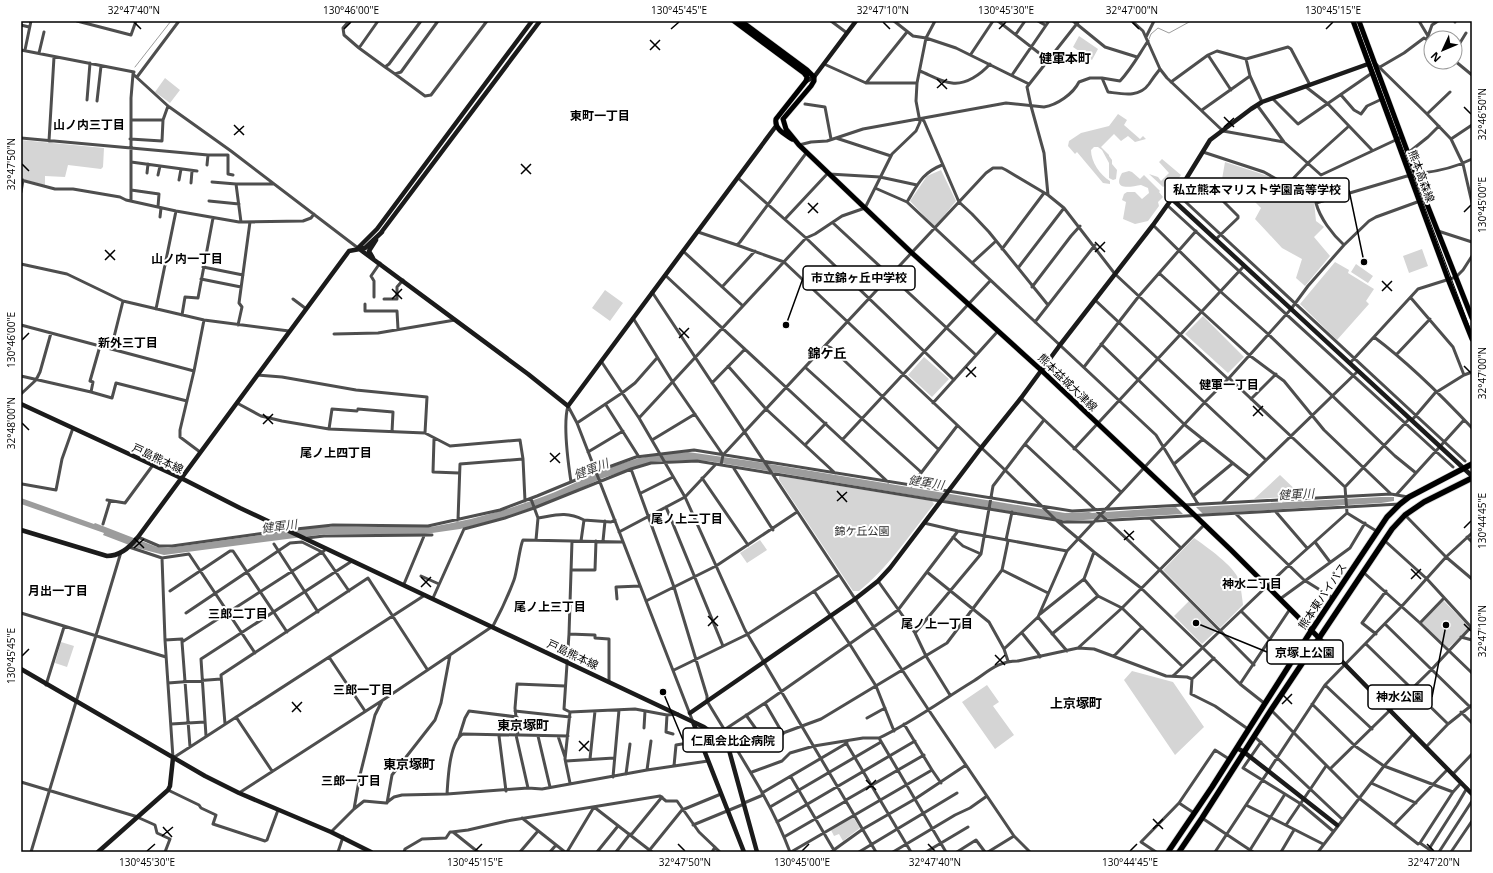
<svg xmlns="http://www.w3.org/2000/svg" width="1493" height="873" viewBox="0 0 1493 873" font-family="'Open Sans','Noto Sans JP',sans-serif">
<rect width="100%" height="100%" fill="#fff"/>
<path fill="#d5d5d5" d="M1079,36L1098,49L1092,60L1073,47Z
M165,78L180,90L170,103L155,92Z
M1118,114L1127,120L1124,125L1140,139L1143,136L1146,139L1135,142L1128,136L1121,141L1114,134L1101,147L1109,155V156L1112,160V164L1117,170L1116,179L1113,180L1109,178V163L1102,150L1098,147H1094L1091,150C1091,162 1100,175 1110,181V184L1103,183L1077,152L1075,154L1068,146L1069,141L1081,133L1109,126Z
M21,140L104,148L103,167L101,169L68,165L65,177L45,176V185L21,179Z
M1162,159L1181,175L1173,186L1169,188L1166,185L1163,187L1149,174L1158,177L1161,181L1169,173L1159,162Z
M1225,162L1268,176L1287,189L1303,192L1314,201L1316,221L1324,227L1314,237L1330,256L1305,286L1296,278L1302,259L1282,248L1255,219L1261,208L1241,188L1235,194L1221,185Z
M941,170L956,201L935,227L910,201L927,176Z
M1129,171L1132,172L1140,179L1144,175L1160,191L1159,192L1163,197L1158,202L1159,206L1148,221L1135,224L1123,219L1126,202L1122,200L1124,194L1127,192H1135L1142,199L1149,193L1148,188L1141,185C1130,187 1112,191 1122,173Z
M1422,249L1428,266L1409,273L1403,256Z
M1335,262L1349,270L1348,273L1374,289L1366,301L1369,304L1337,340L1300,304Z
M1356,264L1373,276L1368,283L1351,272Z
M605,290L623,303L610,321L592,308Z
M1203,316L1244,357L1228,373L1185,334Z
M924,357L949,379L932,397L908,375Z
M1280,475L1302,496L1254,499Z
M779,476L932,501L934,504C910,534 889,567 859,591H853L779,480Z
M1194,538C1207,547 1234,566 1239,580C1241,588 1242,597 1243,605L1220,628L1163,570Z
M760,540L767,550L747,563L740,553Z
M1443,600L1470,628L1448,648L1422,623Z
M1189,601L1217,630L1202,644L1174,616Z
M61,642L74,646L67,667L55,663Z
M1132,671L1173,682L1204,727L1175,755L1124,680Z
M987,685L999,702L993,706L1014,735L995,749L962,702Z
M853,817L860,828L843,841L839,834L834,836L831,830Z"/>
<path fill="#9c9c9c" d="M688,452L758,462L1065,513L1089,512L1092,513L1176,507L1183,514L1067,521L708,461L692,460L668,461L652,462L603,478L559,498L506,517L460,529L425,534H326L164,555L137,548L103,535L104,533L21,504V498L94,524L95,523L157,547L168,548L318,527H431C473,520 515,508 555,492C582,480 607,467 636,459C653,455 670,453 688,452Z
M1381,497H1394V501L1381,503L1203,514L1196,507Z"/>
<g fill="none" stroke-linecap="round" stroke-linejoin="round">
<path stroke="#9c9c9c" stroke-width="1" d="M1149,39L1151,34L1158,28L1169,33L1191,21
M135,67L171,21"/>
<g stroke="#dbdbdb" stroke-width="6">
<path id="primary" d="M734,21L804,73L807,77L806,81L776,119C774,129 785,134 792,139
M741,21L807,70L814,77V81L811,86L783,119L786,129L799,145L912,253L1041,370L1184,505L1231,550L1319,638
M1353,21L1448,279L1472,339
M1359,21L1425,199L1472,318"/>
</g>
<g stroke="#dbdbdb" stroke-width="7">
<path id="highway" d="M1168,852L1212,787L1311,631L1387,517L1400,504L1409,497L1472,464
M1179,852L1202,818L1271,710L1392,529L1405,515L1424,502L1472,478"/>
</g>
<path stroke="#4e4e4e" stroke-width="3" d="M77,21L131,35L136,21
M349,21L343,28L344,35L359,48L378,21
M831,21L847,33
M894,21L913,36L926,38L956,48L1029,84
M998,21L1048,60
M1038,21L1045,25
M1073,21L1105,47L1137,57
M1132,21L1143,31L1160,69L1167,78L1223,131L1284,142
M1419,21L1428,36
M1455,22V21
M21,25L29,27
M1016,34L1025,21
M1146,37L1154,21
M1427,39L1432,25L1438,21
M359,48L385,67L389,64L421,21
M21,50L134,72L133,74L168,106L231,151L358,248
M25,50L31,21
M1455,51L1466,33
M39,53L44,32
M971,54L993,21
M1208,55L1231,90
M1246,59L1250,76L1262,102
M1455,61L1472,75
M824,64L866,83H917
M1376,64L1427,114L1451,139L1463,164L1472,203
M385,67L395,74L401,72L438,21
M1380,67L1404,53L1424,38L1431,42
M920,71C930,75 941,82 952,83C966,85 981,74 990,64
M395,74L425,96L431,95L487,21
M1012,75L1049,21
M137,77L179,21
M1102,78L1120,81C1132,68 1138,56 1148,41
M1171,82L1208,55L1217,51L1246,59L1288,47L1291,49L1310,85
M866,83L907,32
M1306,87L1328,104L1372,150
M1341,95L1354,110L1361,114L1367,106L1382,99
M1273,99L1298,124L1372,73
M87,100L90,63
M97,101L101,66
M805,104L825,107L831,139
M1257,105L1284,142L1321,175L1402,137
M1202,110L1250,76
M1427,114L1450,92
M921,119L924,121L959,202L972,214L989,232L1048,305
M131,120H163
M21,138L208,155H228
M836,138L891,156
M130,139L162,141L163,120L168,106
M1451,139L1472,125
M49,141L54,57
M799,145L811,142L827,141L863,129L1006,103L1044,107C1057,105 1073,94 1079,82L1090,78H1102L1108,92C1123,94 1139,98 1149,84C1153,78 1156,74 1160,69
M1203,152L1264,172L1287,185L1308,163L1349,126
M1408,153L1428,137L1439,126
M228,155V174L233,175
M131,162L197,171
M207,165L208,155
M147,173L148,164
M829,174L880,177L917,185
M158,175L160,166
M738,178L806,238L954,380
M1186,179L1216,194L1238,216V218L1216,239
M21,180L55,189H73L120,197L126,200L176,211L239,222L303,221L311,218L314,214
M179,180L181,169
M212,182L236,184H274
M191,183L192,171
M236,184L241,222
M875,188L907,202L1156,435L1198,504
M131,190L159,194L158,207
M21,192L23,180
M1176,193L1465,461
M1048,195L1044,153L1031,106L1027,87L1079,21
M131,201V98L133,74
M209,201L239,204
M907,202C918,184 922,173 942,165
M1167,205L1453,467
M160,217L161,208
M785,219L828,173
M833,223L976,355
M1153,225L1221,292L1268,334L1395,456L1416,473
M1438,231L1472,242
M698,232L737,245L784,262L1005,470L1056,520L1094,552L1141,588L1240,684L1264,703
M737,245L740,242L807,152
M1344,245C1332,234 1320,218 1316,203L1407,176C1412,177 1417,174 1422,173C1440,171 1456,167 1472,159
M1002,249L1044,193
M683,251L743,306
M972,263L996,241
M21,264L67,274L123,301L204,320L289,331
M203,267L243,275
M1018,268L1064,208
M1159,273L1249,355L1284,381L1324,430L1391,494L1408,497
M665,275L888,482
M201,279L241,287
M722,287L755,251
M1032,287L1071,236L1080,226
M652,292L928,709L1014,836L1030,852
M374,297V281L371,276L380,263
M1411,298L1453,347L1464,375
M293,299L305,308
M384,299H397V287L403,280
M1095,300L1266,460
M365,304V311H397L398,329
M156,309L176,211
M182,315L185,297L198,298L213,218
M633,318L672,381L723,455
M1035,322L1095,245
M21,325L194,371
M238,325L242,307L239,303L250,222
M334,334L378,333L455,320
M1374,337C1410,364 1441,395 1472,428
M1101,344L1185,425L1249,476
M826,346L831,348L938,449
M111,349L123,301
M1397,354L1430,319
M601,361L639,418L685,497L745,630L876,852
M1350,363L1418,289L1456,277L1463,270L1472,256
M728,366L766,409L835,473
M1084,367L1139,296L1196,231
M806,368L921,472
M257,375L282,377L356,390L427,397L425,433
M21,376L91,392L93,382L90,381L100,346
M1229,378L1345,487L1347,513
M712,383L745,349
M91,392L112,398L116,383L187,401
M21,394L36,380L40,372L51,333
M1021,398L1121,492
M1251,399L1276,374
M237,403L261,416L282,421L329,429L425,433L450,446L520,440L523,459L525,501
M933,403L998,331
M606,405L639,457
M568,406L577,423L693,722
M568,406C563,423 568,462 571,482
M358,409L393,412L392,432
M639,418L806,238L815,234L842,216L865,208L892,154L916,131L920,122L916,101L917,83L926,38L935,21
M1412,420L1435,393L1464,375L1472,372
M577,423L622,393L635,383L657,358
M329,429L332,409L357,411
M434,439L433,472L459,473
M843,439L990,281
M652,440L695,414
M1025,444L1160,570L1254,665
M805,445L826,423
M1074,449L1244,266
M200,452L180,437V430L194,371L204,320
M588,452L623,431
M1174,464L1203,439
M721,465L723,455L986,173L993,168H1002L1006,170L1048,195L1064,208L1115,274L1228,379
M733,467L773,530
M631,469L651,463L697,461L1056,520L1063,522H1094
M702,478L748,545
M22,484L56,490L62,459L73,428
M911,486L957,426
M1345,487L1410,418
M641,493L673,477
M1397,494L1464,420
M1193,496L1233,463
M531,499L538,518L536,540
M107,500L125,503L153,465
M1223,502L1358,371
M666,507L723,646
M1276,512L1307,548
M1347,513L1378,532
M1236,514L1304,580L1333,598
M1405,515L1446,557L1472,579
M538,518C556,515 566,511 584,520L581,541
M1150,518L1181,548
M458,520L460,464L523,459
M584,520L611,522L615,520
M1095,521L1400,504
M924,523L958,531L1067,551
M103,524L110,501
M619,532L685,497L716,464
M138,537L159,546H172L287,530L333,525L428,526L500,510L537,496L595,472L636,457L694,450L1072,511L1391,494
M953,537L963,546L981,554
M1467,537L1472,542
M307,538L324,536L432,535
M1006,540L1012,512
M572,541L569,634L564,709L570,712L635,709L667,715L678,714
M603,541L605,521
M1385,541L1427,579L1471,627
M1315,542L1330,562
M274,544L318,612
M129,547L162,558L189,554L255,653
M162,558L165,640L173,758L425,595
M571,570H595L596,541
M1002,570L1048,593
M927,572L989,622L1004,649L1008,661
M1363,572L1420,623L1472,673
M421,576L439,584
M1084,579L1094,552
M878,581L915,633L926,656L950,695
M404,584L424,536
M170,591L230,551H233L287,632
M814,591L849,643L876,686L894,731
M433,598L464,529L505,518L534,508L631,469L674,587L707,696V701C736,750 770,798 790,852
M617,599L616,587L640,586
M1280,599L1350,548L1365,523
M646,601L716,566L797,512
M1241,611L1270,640
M21,613L166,657
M186,613L290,543L302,542L322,552L324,551
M1040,614L1084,579L1098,596L1122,608L1182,666
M1038,617L1067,651
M1420,623L1444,598
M1385,624L1470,707
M915,633L981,554L993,486L1025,444L1044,420
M1022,633L1038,653L1040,657
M569,634L595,635V638L609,639V681
M1052,634L1098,596
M1376,634L1362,623L1386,591
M1461,637L1472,640
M165,640L182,639V642
M1366,644L1448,724
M1078,648L1122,608L1204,525
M1004,649L1038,617L1067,551L1205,402L1229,378L1291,309L1308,286L1344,245L1369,221L1376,217L1420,201
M1114,656L1142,627
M329,657L365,711
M674,670L748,634L839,575
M1173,676L1289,565L1347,513
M1192,679L1214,658
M168,683L221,679
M1240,684L1290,609
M46,685L64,627
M1325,685L1372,729
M765,703L783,734
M1312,704L1355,746L1384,766L1453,792
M1271,710L1359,798L1418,844L1420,843L1433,852
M515,711L570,717
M570,712L565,759L570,783
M1461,712L1472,723
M667,715L666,732L673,734
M746,715L764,740L821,719L947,643L1002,570L1008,541
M236,717L272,771
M867,718L885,708
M171,724L205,722
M225,724L221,675L368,578L427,669
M904,724L932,770L941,783
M644,728L645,711
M724,730L765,703L898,610L958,531
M516,735L528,788
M518,735L515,708L517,684L565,686
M206,736L201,659L352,561
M499,736L506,791
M538,736L550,787
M558,736L565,757
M459,737L465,718L469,711L517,717
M1255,737L1342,819
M879,738L946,852
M845,741L911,852
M190,747L182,642L322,552L349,591
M1426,747L1448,724L1472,705
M590,759L595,711
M566,761L614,758
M674,766L676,745L682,744
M1330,769L1432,669L1472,626
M647,770L651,741
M752,772L782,761L790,753L814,746L863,738H879C911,723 941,701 972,682C988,672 997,661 1018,661L1078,648L1094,649L1166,676L1187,677L1192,679L1191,694L1215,706L1248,729
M626,774L630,744
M1453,774L1472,754
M613,777L619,710
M791,777L835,852
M21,782L138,817
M1371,783L1416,803
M168,790L199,805L201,808L216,815L213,824L265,841L267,840L278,810
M239,793L383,700L493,626C501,611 508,596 514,580C517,572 520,545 523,540L622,542
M762,793L847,743
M447,794C448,780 449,742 463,734L568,736
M1285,794L1301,804L1333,831
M846,800L924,755
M387,803L392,775L435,720L441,703L450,655
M744,803L763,795
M1246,805L1323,844
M770,807L881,742
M354,809L360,775L375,715L382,701
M1194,813L1179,803L1215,750L1229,759
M137,817L155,825L157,833L170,839L165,852
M522,818L565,852
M1202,818L1253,852
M777,822L915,741
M693,825L744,804
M1286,825L1326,766
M1394,825L1448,769
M331,832L354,809L364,801L386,803L394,797L402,795L447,794L528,788L542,789L647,770L708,761
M453,832L478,852
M631,835L662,797
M784,837L846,801
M1420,843L1453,792L1461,783
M1429,849L1457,805L1467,788
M1250,850L1285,794L1243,768L1261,742
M31,852L121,552
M338,852L343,837
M404,852L405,849L422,839L446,838L450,832H452L468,830L507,821L660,796L666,801H677L699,832L720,852
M520,852L538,831
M550,852L556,845
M567,852L594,807L652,852
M597,852L618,826
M616,852L630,834
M648,852L682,810L721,794
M712,852L715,847
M791,852L932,770
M831,852L863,829L915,799L966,765
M859,852L957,793
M893,852L955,815L970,808L987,796
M926,852L968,827
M957,852L976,840L985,852
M988,852L1014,836
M1156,852L1141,842L1179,803
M1215,852L1325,685L1402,606L1446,557L1472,533
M1281,852L1294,830
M1318,852L1384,766L1413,734
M1439,852L1472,801
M1451,852L1472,821"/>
<path stroke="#1b1b1b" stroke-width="4.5" d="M806,81L814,77L856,21
M1172,199L1472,476
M380,234L540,21
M358,248L528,374L568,406L776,126
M358,248L377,229L532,21
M373,258L369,251L376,240
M21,404L181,478L240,508L704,727L722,740L729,750L757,852
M21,530L107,556C120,556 131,546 138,537L349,251L365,248L382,232
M1319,638L1472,794
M21,669L205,776L239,793L331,832L371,852
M690,713L855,599L878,581L890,568L981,448L1021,398L1060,345L1153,225L1186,179L1210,140L1251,109L1262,102L1368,64
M693,722L744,852
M1237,748L1244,752L1337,825
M98,852L168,790L170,786L173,758"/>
<use href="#primary" stroke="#000" stroke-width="5"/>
<use href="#highway" stroke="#000" stroke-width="5.5"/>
<path stroke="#000" stroke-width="1" d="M1355,21L1472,334"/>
</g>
<path fill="none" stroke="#000" stroke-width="1.5" d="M134,22L141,29M883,22L890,29M1132,22L1139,29M344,29L351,22M671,29L679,22M999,29L1006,22M1326,29L1333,22M650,40L660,50M650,50L660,40M937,79L947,89M937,88L947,79M1464,107L1471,114M1224,117L1234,127M234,125L244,135M1224,127L1234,118M234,135L244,126M22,164L29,171M521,164L531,174M521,174L531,164M808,203L818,213M1464,212L1471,205M808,213L818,203M1095,242L1105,252M105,250L115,260M1095,252L1105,242M105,260L115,250M1382,281L1392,291M392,289L402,299M1382,291L1392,281M392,299L402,289M679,328L689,338M679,338L689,328M22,340L29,333M1464,366L1471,373M966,367L976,377M966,377L976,367M1253,406L1263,416M263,414L273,424M1253,416L1263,406M22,423L29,430M263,424L273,414M550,453L560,463M550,462L560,453M837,491L847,502M837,501L847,492M1464,528L1471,521M1124,530L1134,540M134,538L144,548M1124,540L1134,531M134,548L144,539M1411,569L1421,579M421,577L431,587M1411,579L1421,569M421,587L431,577M708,616L718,626M1464,624L1471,631M708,626L718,616M995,655L1005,665M22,656L29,649M995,665L1005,655M1282,694L1292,704M292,702L301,712M1282,704L1292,694M292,712L302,702M579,741L589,751M579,751L589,741M866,780L876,790M866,790L876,780M1153,819L1163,829M163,827L172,837M1153,829L1163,819M162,836L173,827M678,844L685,851M928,844L935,851M1427,844L1434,851M147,851L155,844M475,851L482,844M802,851L809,844M1130,851L1137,844"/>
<g text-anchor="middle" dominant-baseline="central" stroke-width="4" stroke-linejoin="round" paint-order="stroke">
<g font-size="11" fill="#000" stroke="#fff">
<text transform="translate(1422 176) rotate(70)">熊本高森線</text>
<text transform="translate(1068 382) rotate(44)">熊本益城大津線</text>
<text transform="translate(158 458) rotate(25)">戸島熊本線</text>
<text transform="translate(1322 596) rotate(-56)">熊本東バイパス</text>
<text transform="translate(573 654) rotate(25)">戸島熊本線</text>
</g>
<g font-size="11" fill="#2c2c2c" stroke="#fff">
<text x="862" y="530">錦ケ丘公園</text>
</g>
<g font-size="12" font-weight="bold" fill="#000" stroke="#fff">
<text x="600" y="115">東町一丁目</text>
<text x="89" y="124">山ノ内三丁目</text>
<text x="187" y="258">山ノ内一丁目</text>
<text x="128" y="342">新外三丁目</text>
<text x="1229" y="384">健軍一丁目</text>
<text x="336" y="452">尾ノ上四丁目</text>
<text x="687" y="518">尾ノ上二丁目</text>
<text x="1252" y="583">神水二丁目</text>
<text x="58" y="590">月出一丁目</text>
<text x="550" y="606">尾ノ上三丁目</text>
<text x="238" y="613">三郎二丁目</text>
<text x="937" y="623">尾ノ上一丁目</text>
<text x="363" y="689">三郎一丁目</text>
<text x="351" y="780">三郎一丁目</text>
</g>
<g font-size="12" font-style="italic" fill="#3d3d3d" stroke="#fff">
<text transform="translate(591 469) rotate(-21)">健軍川</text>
<text transform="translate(926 482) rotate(9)">健軍川</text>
<text transform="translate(1296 494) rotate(-3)">健軍川</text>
<text transform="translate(279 526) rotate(-7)">健軍川</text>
</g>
<g font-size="13" font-weight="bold" fill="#000" stroke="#fff">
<text x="1065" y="58">健軍本町</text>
<text x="827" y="353">錦ケ丘</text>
<text x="1076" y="703">上京塚町</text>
<text x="523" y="725">東京塚町</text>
<text x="409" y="764">東京塚町</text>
</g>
</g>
<path fill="none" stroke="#000" stroke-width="1.5" d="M1364 262L1349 190M786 325L803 278M1196 623L1267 652M1446 625L1432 697M663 692L683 740"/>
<g fill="#000" stroke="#fff" stroke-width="1.5">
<circle cx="1364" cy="262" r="4"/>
<circle cx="786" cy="325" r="4"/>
<circle cx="1196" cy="623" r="4"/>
<circle cx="1446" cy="625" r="4"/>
<circle cx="663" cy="692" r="4"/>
</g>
<g fill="#fff" stroke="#000" stroke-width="1.5">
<rect x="1165" y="178" width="184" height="24" rx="4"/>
<rect x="803" y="266" width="112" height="24" rx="4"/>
<rect x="1267" y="640" width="76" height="24" rx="4"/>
<rect x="1368" y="685" width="64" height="24" rx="4"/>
<rect x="683" y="728" width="100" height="24" rx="4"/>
</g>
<g font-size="12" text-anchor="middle" font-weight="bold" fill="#000">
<text x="1257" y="194">私立熊本マリスト学園高等学校</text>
<text x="859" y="282">市立錦ヶ丘中学校</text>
<text x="1305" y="657">京塚上公園</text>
<text x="1400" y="701">神水公園</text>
<text x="733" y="745">仁風会比企病院</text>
</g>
<rect width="1493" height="873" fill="none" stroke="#ffffff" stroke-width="44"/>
<g transform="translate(1443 50) rotate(226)"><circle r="19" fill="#ffffff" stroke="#999999"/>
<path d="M0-3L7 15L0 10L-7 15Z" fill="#000000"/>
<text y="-6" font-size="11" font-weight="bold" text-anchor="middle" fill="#000000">N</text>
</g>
<rect x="22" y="22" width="1449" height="829" fill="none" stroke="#000" stroke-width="1.5"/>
<g font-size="10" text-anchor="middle" fill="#000">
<text x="134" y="14">32°47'40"N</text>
<text x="351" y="14">130°46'00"E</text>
<text x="679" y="14">130°45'45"E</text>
<text x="883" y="14">32°47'10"N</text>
<text x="1006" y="14">130°45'30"E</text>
<text x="1132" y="14">32°47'00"N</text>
<text x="1333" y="14">130°45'15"E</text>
<text transform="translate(1482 114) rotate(-90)" y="4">32°46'50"N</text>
<text transform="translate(11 164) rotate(-90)" y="4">32°47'50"N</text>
<text transform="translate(1482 205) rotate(-90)" y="4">130°45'00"E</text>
<text transform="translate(11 340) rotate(-90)" y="4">130°46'00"E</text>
<text transform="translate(1482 373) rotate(-90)" y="4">32°47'00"N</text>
<text transform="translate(11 423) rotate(-90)" y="4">32°48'00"N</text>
<text transform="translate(1482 521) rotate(-90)" y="4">130°44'45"E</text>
<text transform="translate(1482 631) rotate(-90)" y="4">32°47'10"N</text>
<text transform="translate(11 656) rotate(-90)" y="4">130°45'45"E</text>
<text x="147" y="866">130°45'30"E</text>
<text x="475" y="866">130°45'15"E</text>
<text x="685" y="866">32°47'50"N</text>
<text x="802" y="866">130°45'00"E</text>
<text x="935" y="866">32°47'40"N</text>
<text x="1130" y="866">130°44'45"E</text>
<text x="1434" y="866">32°47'20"N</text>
</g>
</svg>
